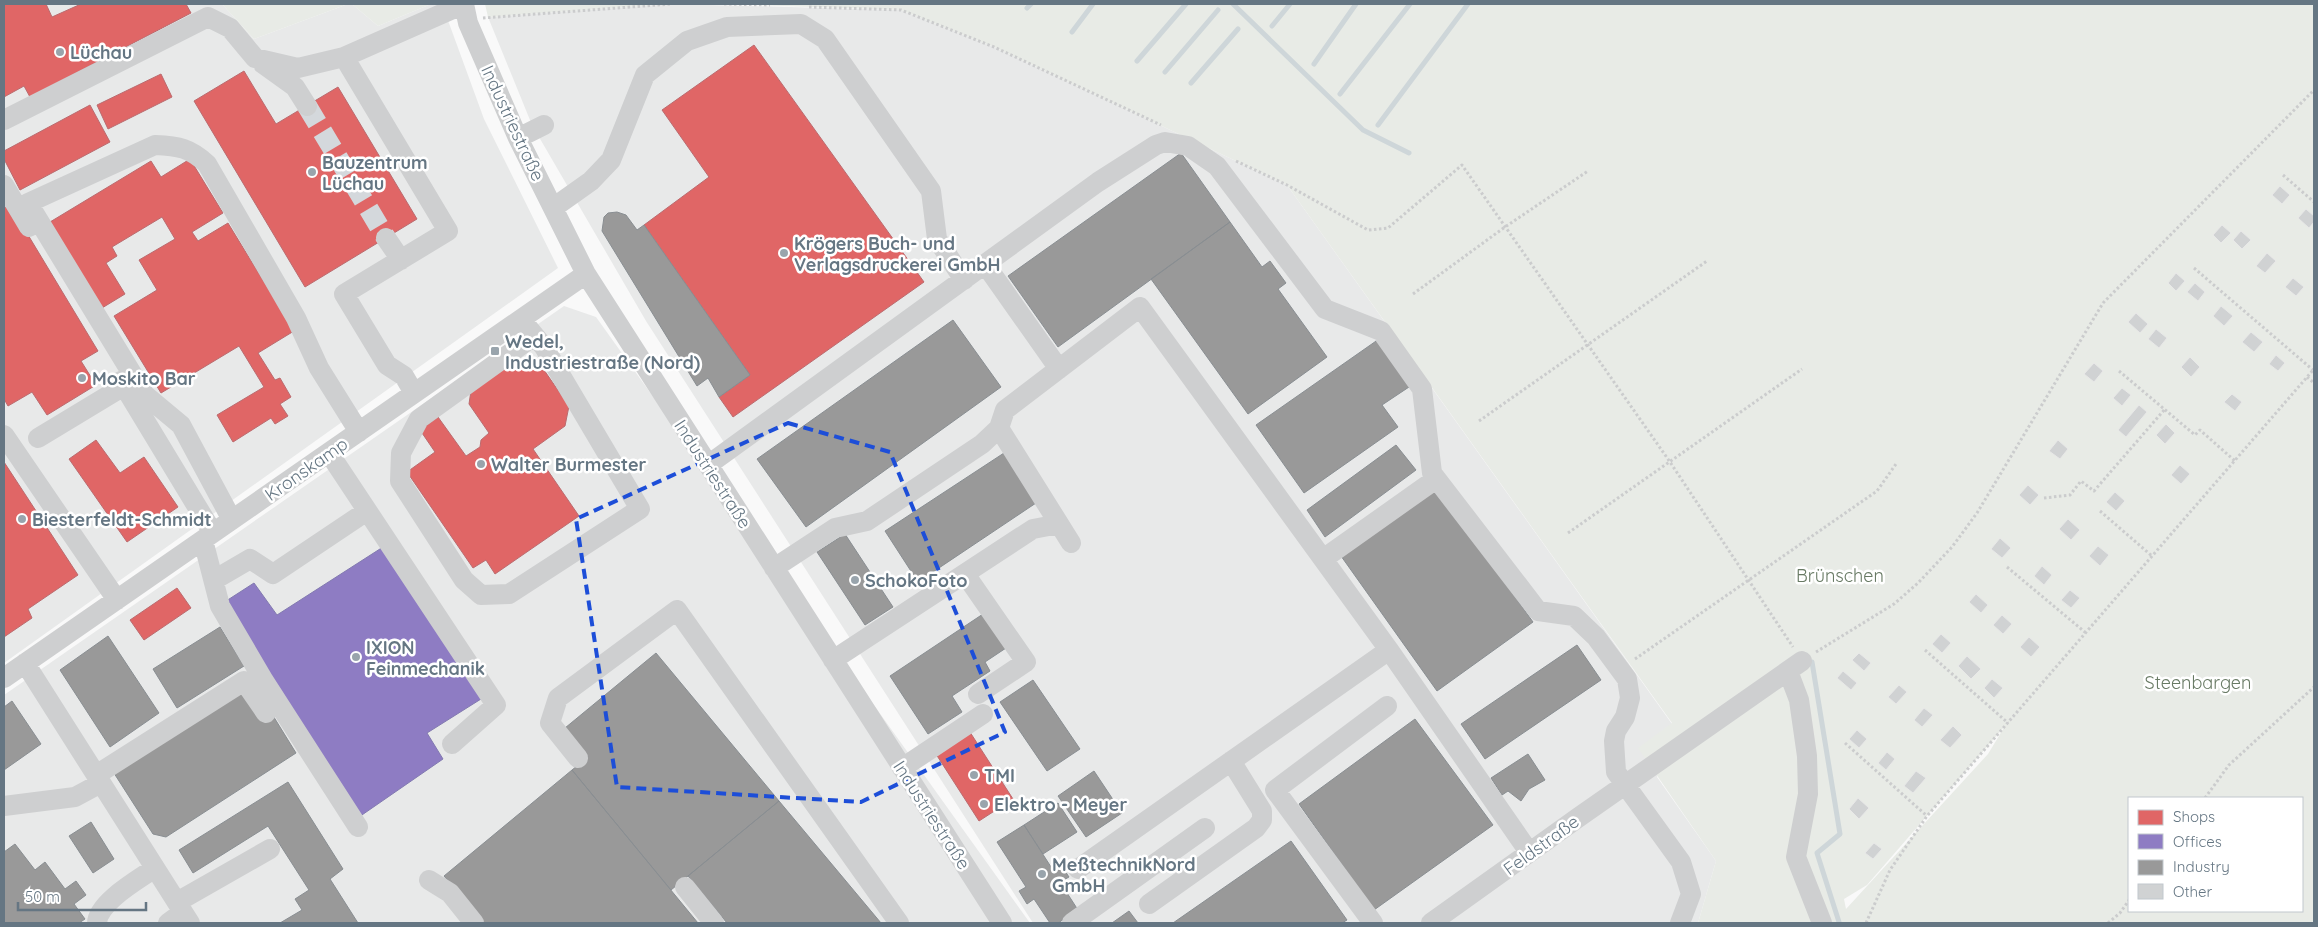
<svg xmlns="http://www.w3.org/2000/svg" width="2318" height="927" viewBox="0 0 2318 927" font-family="Quicksand,sans-serif">
<rect width="100%" height="100%" fill="#f9f9f9"/>
<path fill="#e8e9e9" d="M4,4H222L254,39L348,4H352L378,26L431,4H442L484,119L558,268L4,663Z
M671,4L901,10L994,47L1287,185L1672,724L1657,777L1716,861L1698,923H1033L646,321L532,125L488,17Z
M564,306L596,317L1030,923H4V695Z"/>
<path fill="#e8ebe6" fill-rule="evenodd" d="M222,4H348L254,39Z
M352,4H431L378,26Z
M485,4H671L488,17Z
M724,4H2314V923H1698L1716,861L1638,748L1672,723L1287,185L994,47L901,10ZM2005,726L1988,754L1846,909L1844,899L1867,885ZM2129,798H2302V911H2129Z"/>
<path fill="#e06666" stroke="#bb6b6f" d="M4,4H46L52,17L81,4H186L191,13L30,97L24,86L4,97Z
M754,45L924,282L733,417L719,397L750,375L644,225L709,177L662,110Z
M244,71L276,124L338,87L417,219L305,287L194,101Z
M161,74L172,97L108,129L97,105Z
M90,105L110,142L20,190L4,159V151Z
M190,159L223,213L192,232L198,241L228,223L294,331L258,353L275,380L280,378L291,397L280,404L288,416L275,424L271,418L233,442L217,415L264,387L239,346L161,393L114,316L157,290L139,260L175,239L162,217L112,247L117,256L106,263L125,294L102,308L50,222L151,161L161,177Z
M10,205L98,351L81,361L96,385L47,415L32,392L8,406L4,399V208Z
M502,363L544,370L569,406L565,426L533,449L579,516L495,574L486,560L473,568L407,472L435,452L420,430L438,417L466,456L480,447L481,440L489,433L469,404L472,384Z
M96,440L120,473L144,457L178,507L127,542L69,459Z
M4,462L78,575L28,609L32,618L4,637Z
M177,588L191,608L144,640L130,620Z
M968,729L1013,799L979,821L934,751Z"/>
<path fill="#8e7cc3" stroke="#827ab0" d="M383,547L481,699L427,733L443,759L359,817L223,603L254,583L277,615Z"/>
<path fill="#999" stroke="#898e92" d="M1181,153L1230,222L1058,347L1008,276Z
M617,212L626,215L637,230L644,225L750,375L719,397L708,378L697,386L602,231L604,217L608,213Z
M1230,222L1262,267L1270,261L1286,283L1278,289L1327,357L1248,414L1151,279Z
M953,320L1001,387L806,527L757,459Z
M1379,339L1412,385L1382,405L1398,427L1304,493L1256,425Z
M1396,445L1416,470L1325,537L1307,510Z
M1004,453L1036,503L918,582L885,531Z
M1437,488L1533,622L1437,691L1341,556Z
M845,534L893,607L865,625L817,552Z
M986,612L1009,646L985,662L990,671L952,696L962,712L928,734L890,676Z
M220,627L244,666L177,708L153,669Z
M108,636L159,713L110,747L60,670Z
M1577,645L1601,680L1485,759L1461,724Z
M656,653L779,801L671,890L572,770L588,757L565,728Z
M1033,680L1080,749L1047,771L1000,702Z
M241,686L272,714L296,753L166,837L153,834L112,770Z
M12,701L41,744L4,770V707Z
M1415,719L1493,825L1374,910L1299,804Z
M1528,754L1545,780L1529,789L1521,801L1508,791L1502,795L1491,778Z
M572,770L698,923H484L444,876Z
M1094,771L1122,813L1086,837L1058,796Z
M288,782L343,869L330,879L358,923H280L302,910L295,899L309,890L268,826L193,873L179,850Z
M779,801L881,923H727L688,876Z
M1058,803L1077,832L1043,854L1024,825Z
M91,822L114,859L93,873L69,836Z
M1024,825L1053,870L1061,865L1069,877L1060,882L1078,910L1058,923H1050L1034,899L1027,904L1019,891L1026,887L997,842Z
M1291,841L1347,920L1342,923H1173Z
M15,844L35,870L45,862L65,889L76,881L86,895L74,904L85,919L79,923H4V852Z
M1129,911L1138,923H1112Z"/>
<g fill="none" stroke-linecap="round" stroke-linejoin="round">
<path stroke="#ced6d9" stroke-width="5" d="M1233,4L1363,130L1409,153
M1027,8L1031,4
M1272,26L1290,4
M1072,32L1093,4
M1137,61L1186,4
M1314,64L1356,4
M1165,72L1218,10
M1191,83L1238,29
M1340,94L1410,4
M1378,125L1468,4
M1812,662L1840,834L1817,853L1839,922"/>
</g>
<path fill="#d0d2d3" stroke="#e8e8e8" d="M2280,186L2290,195L2282,204L2272,195Z
M2306,209L2314,216V222L2309,228L2298,218Z
M2222,225L2231,233L2221,243L2213,235Z
M2241,231L2251,240L2242,249L2233,240Z
M2267,253L2276,261L2265,273L2256,266Z
M2176,273L2185,281L2176,291L2168,283Z
M2293,278L2304,287L2296,296L2285,287Z
M2195,283L2205,292L2198,301L2187,292Z
M2221,306L2233,316L2224,326L2213,316Z
M2136,313L2148,324L2140,333L2128,322Z
M2156,329L2167,338L2159,348L2148,339Z
M2251,332L2263,342L2254,352L2242,342Z
M2276,355L2285,363L2278,371L2269,364Z
M2190,357L2200,367L2191,377L2181,367Z
M2094,363L2103,371L2094,382L2084,374Z
M2122,388L2131,395L2122,406L2113,398Z
M2232,394L2242,402L2235,411L2224,402Z
M2139,405L2147,412L2126,437L2118,430Z
M2166,424L2175,433L2165,444L2156,435Z
M2058,440L2068,449L2060,459L2049,451Z
M2180,465L2190,474L2181,484L2171,475Z
M2028,485L2039,495L2030,505L2019,495Z
M2115,492L2125,501L2116,511L2106,502Z
M2068,519L2080,530L2071,540L2059,529Z
M2000,538L2011,548L2002,558L1991,549Z
M2098,546L2109,555L2100,566L2089,556Z
M2042,566L2052,575L2044,585L2034,576Z
M2070,590L2080,598L2071,608L2061,600Z
M1976,594L1988,605L1981,613L1969,602Z
M2002,615L2012,624L2003,634L1993,625Z
M1941,634L1951,643L1942,653L1932,644Z
M2029,637L2040,647L2031,657L2020,647Z
M1859,653L1871,663L1864,671L1852,660Z
M1967,656L1981,669L1971,679L1958,666Z
M1843,671L1857,683L1851,690L1837,678Z
M1992,679L2003,688L1994,698L1984,688Z
M1899,685L1907,692L1896,704L1888,697Z
M1924,708L1933,715L1922,727L1914,720Z
M1953,726L1962,735L1950,748L1940,740Z
M1857,730L1867,739L1859,748L1849,739Z
M1887,752L1895,759L1886,770L1878,763Z
M1916,771L1926,778L1913,793L1904,786Z
M1858,798L1869,808L1859,819L1849,809Z
M1874,843L1882,849L1873,859L1865,853Z"/>
<g fill="none" stroke-linecap="round" stroke-linejoin="round">
<path stroke="#d4d8dc" stroke-width="20" stroke-dasharray="20 10" stroke-linecap="butt" d="M307,106L386,238"/>
<path stroke="#cbcccd" stroke-width="3" stroke-dasharray="2.5 2.5" stroke-linecap="butt" d="M724,4L770,5
M809,7L901,10L994,47L1161,125
M483,18L671,4
M1236,161L1287,185L1368,230L1388,228L1462,165L1670,462L1793,647
M2283,175L2314,202
M2194,268L2313,370
M1413,294L1505,227L1588,171
M2119,371L2195,435L2200,430L2235,461
M2307,377L2314,383
M1479,421L1707,261
M2044,498L2070,495L2081,481L2094,491L2165,409
M2100,511L2152,556
M1568,533L1802,369
M2007,567L2086,633
M1925,650L2008,723
M1816,652L1894,604L1918,583L1952,547L1977,513L2103,303L2314,90
M1635,659L1877,491L1896,464
M1845,743L1927,816
M2205,798L2229,765L2314,687
M1866,923L1890,870L1927,816L2314,369
M2108,923L2120,913L2129,900"/>
<path stroke="#cecfd0" stroke-width="20" d="M464,4L468,23L518,138L586,274L1002,923
M344,57L448,231L344,294L387,365L404,376L414,393
M263,64L295,87L307,106
M4,120L208,17L230,28L255,58L298,68L344,57L464,4
M518,138L544,125
M4,185L29,227
M553,208L591,181L611,160L645,75L687,41L727,27L801,24L825,39L931,191L937,239L964,280
M386,238L401,260
M985,264L1059,369
M521,319L544,347L640,509L509,594L481,595L464,580L400,481L401,453L419,419L534,336
M121,381L213,533
M4,435L117,600
M38,438L124,386
M329,453L496,705L452,744
M708,465L1098,182L1156,145L1165,142L1188,146L1217,166L1325,309L1381,331L1422,389L1432,473L1538,611L1574,616L1596,637L1627,679L1630,698L1625,717L1616,731L1614,741L1616,772L1681,862L1691,894L1680,923
M232,520L181,425L145,395L28,203L155,145C179,146 190,148 207,164L296,318L319,368L359,432
M203,540L220,606L264,681L358,827
M1071,543L999,428L1005,410L1140,307L1389,650L1529,852
M1323,559L1436,479
M774,568L835,528L867,521L982,444L999,428
M965,574L1026,662L978,694
M214,580L250,559L273,574L367,511
M833,660L1033,529L1059,524
M25,663L190,923
M1788,671L1799,700L1807,756L1808,794L1796,857L1822,923
M4,678L586,274
M578,758L550,723L558,698L677,610L899,923
M902,768L983,714
M96,775L244,681L266,713
M4,806L75,797L101,783
M1078,869L1389,650
M429,880L450,893L474,923
M685,887L714,923
M177,902L270,849
M1149,904L1256,828L1262,820V811L1231,761
M97,923C98,902 138,880 155,868
M168,923L183,912
M1072,923L1205,828
M1373,923L1275,790L1387,706
M1431,923L1579,817L1802,661"/>
</g>
<path fill="none" stroke="#1d4ed8" stroke-width="4" stroke-dasharray="10 6" stroke-linejoin="round" d="M788,423L890,452L1005,732L861,802L617,787L576,519Z"/>
<g fill="#99a4ac" stroke="#fff" stroke-width="2">
<circle cx="60" cy="52" r="5"/>
<circle cx="312" cy="172" r="5"/>
<circle cx="784" cy="253" r="5"/>
<rect x="490" y="346" width="10" height="10" rx="2.5"/>
<circle cx="82" cy="378" r="5"/>
<circle cx="481" cy="464" r="5"/>
<circle cx="22" cy="519" r="5"/>
<circle cx="855" cy="580" r="5"/>
<circle cx="356" cy="657" r="5"/>
<circle cx="974" cy="775" r="5"/>
<circle cx="984" cy="804" r="5"/>
<circle cx="1042" cy="874" r="5"/>
</g>
<g text-anchor="middle" dominant-baseline="central" stroke-width="5" stroke-linejoin="round" paint-order="stroke">
<g font-size="18" font-weight="bold" fill="#657683" stroke="#fff" text-anchor="start">
<text x="70" y="52">Lüchau</text>
<text x="322" y="162">Bauzentrum<tspan x="322" dy="21">Lüchau</tspan></text>
<text x="794" y="243">Krögers Buch- und<tspan x="794" dy="21">Verlagsdruckerei GmbH</tspan></text>
<text x="505" y="341">Wedel,<tspan x="505" dy="21">Industriestraße (Nord)</tspan></text>
<text x="92" y="378">Moskito Bar</text>
<text x="491" y="464">Walter Burmester</text>
<text x="32" y="519">Biesterfeldt-Schmidt</text>
<text x="865" y="580">SchokoFoto</text>
<text x="366" y="647">IXION<tspan x="366" dy="21">Feinmechanik</tspan></text>
<text x="984" y="775">TMI</text>
<text x="994" y="804">Elektro - Meyer</text>
<text x="1052" y="864">MeßtechnikNord<tspan x="1052" dy="21">GmbH</tspan></text>
</g>
<g font-size="18" fill="#657683" stroke="#fff">
<text transform="translate(513 123) rotate(65)">Industriestraße</text>
<text transform="translate(306 469) rotate(-35)">Kronskamp</text>
<text transform="translate(713 474) rotate(57)">Industriestraße</text>
<text transform="translate(932 815) rotate(57)">Industriestraße</text>
<text transform="translate(1541 845) rotate(-36)">Feldstraße</text>
</g>
<g font-size="18" fill="#687a64" stroke="#fff">
<text x="1840" y="575">Brünschen</text>
<text x="2198" y="682">Steenbargen</text>
</g>
</g>
<rect width="2318" height="927" fill="none" stroke="#657683" stroke-width="10"/>
<rect x="2128" y="797" width="175" height="115" fill="#ffffff" stroke="#c1c8cd"/>
<rect x="2138" y="810" width="25" height="15" fill="#e06666" stroke="#c1c8cd"/>
<text x="2173" y="822" font-size="15" fill="#657683">Shops</text>
<rect x="2138" y="834" width="25" height="15" fill="#8e7cc3" stroke="#c1c8cd"/>
<text x="2173" y="847" font-size="15" fill="#657683">Offices</text>
<rect x="2138" y="860" width="25" height="15" fill="#999999" stroke="#c1c8cd"/>
<text x="2173" y="872" font-size="15" fill="#657683">Industry</text>
<rect x="2138" y="884" width="25" height="15" fill="#d0d2d3" stroke="#c1c8cd"/>
<text x="2173" y="897" font-size="15" fill="#657683">Other</text>
<path d="M18 902v8h128v-8" fill="none" stroke="#657683" stroke-width="2.5"/>
<text x="25" y="902" font-size="15" fill="#657683" stroke="#ffffff" stroke-width="4" paint-order="stroke">50 m</text>
</svg>
